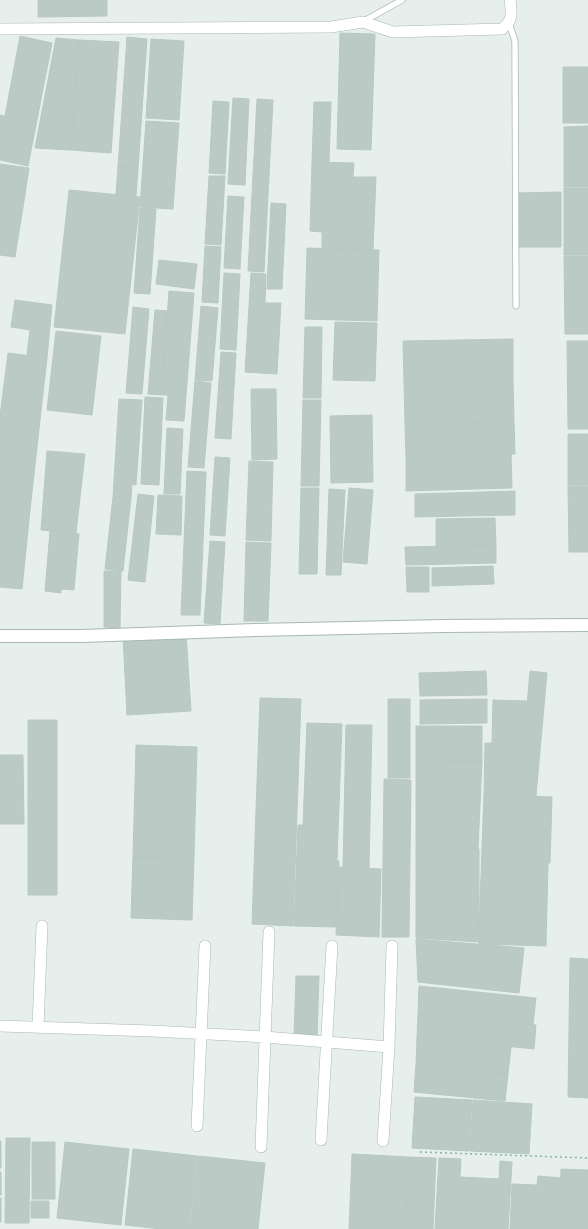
<svg xmlns="http://www.w3.org/2000/svg" width="588" height="1229" viewBox="0 0 588 1229" font-family="'Source Sans 3',sans-serif">
<rect width="100%" height="100%" fill="#e6efeb"/>
<path fill="#bbcac4" stroke="#b8c9c2" d="M38,0H107V16L38,17Z
M340,33L375,34L371,150L337,149Z
M20,36L52,43L28,166L0,160V115L5,116Z
M127,37L147,39L138,168L118,167Z
M56,38L79,40L71,150L35,148Z
M151,39L184,41L179,120L146,118Z
M79,40L119,42L111,153L71,150Z
M563,67H588V123H563Z
M233,98L249,99L245,185L228,184Z
M257,99L273,100L264,272L248,271Z
M213,101L229,102L225,174L209,173Z
M314,102H331L329,162H312Z
M146,121L179,123L173,209L140,207Z
M588,126V187H564V127Z
M312,162L354,163L353,177H376L373,250L322,248V232L310,231Z
M0,164L29,168L24,201L0,197Z
M118,167L138,168L136,196L116,194Z
M209,176H225L221,245L205,244Z
M564,188H588V255H564Z
M69,190L140,197L125,334L54,327Z
M561,192V247H518L517,193Z
M228,196L244,197L240,269L224,268Z
M0,197L24,201L15,257L0,255Z
M271,203L286,204L282,289H267Z
M140,208L156,209L150,294L134,293Z
M205,246L221,247L218,303L202,302Z
M307,248L379,250L377,321L305,319Z
M564,256H588V334H565Z
M159,260L197,264L194,289L156,284Z
M224,273L240,274L236,350L220,349Z
M251,273L266,274L265,303H281L277,374L245,372Z
M169,291L194,293L184,421L166,420L168,395H161Z
M15,300L52,305L47,358L27,355L30,330L11,327Z
M201,306L218,308L212,381L195,380Z
M133,307L149,309L142,394L126,393Z
M155,310L168,311L161,395L148,394Z
M335,322L377,323L375,381L333,380Z
M305,327H322L321,398H303Z
M56,331L101,336L92,415L47,410Z
M513,339V380L404,382L403,341Z
M567,341H588V429H568Z
M221,352L236,353L231,439L215,438Z
M8,353L47,358L40,420L0,416Z
M513,380L514,422L405,424L404,382Z
M195,381L211,383L204,468L188,467Z
M251,389H276L277,459L252,460Z
M145,397L163,398L159,485L141,484Z
M119,399L142,400L136,485L132,484L131,498L113,497Z
M303,400H321L319,486H301Z
M372,415L373,482L331,483L330,416Z
M0,416L40,420L30,510L0,507Z
M514,422L515,454L406,457L405,424Z
M167,428L183,429L180,494H164Z
M568,434H588V485H568Z
M47,451L85,454L76,533L41,530Z
M511,454L512,488L406,491V457Z
M215,457L230,458L225,536L210,535Z
M249,461L273,462L271,541L246,540Z
M187,471L206,472L200,615H181Z
M568,486H588V552H569Z
M301,488H319L317,574H299Z
M349,488L373,490L367,564L343,562Z
M329,489L345,490L341,575H326Z
M515,491V515L415,517V494Z
M138,494L154,496L145,582L128,580Z
M158,495L182,496L181,535L156,534Z
M113,497L131,498L123,571L105,569Z
M0,507L30,510L22,589L0,587Z
M495,518L496,545L436,546V519Z
M50,531L79,534L74,590L61,589V593L45,591Z
M210,541L225,542L220,624L204,623Z
M246,542L271,543L268,621H244Z
M496,545V563L406,565L405,547Z
M493,566L494,584L432,586V568Z
M406,567H429V592H407Z
M104,571H121L120,628L104,627Z
M186,633L191,711L127,715L123,636Z
M486,671L487,695L420,696L419,673Z
M530,671L547,673L536,796H519Z
M260,698L301,699L293,926L252,924Z
M388,699H410V778H388Z
M487,699V723L420,724V700Z
M493,700L527,701L519,796L484,795L485,743H492Z
M28,720H57V895H28Z
M307,723L342,724L337,861H339L336,927L294,926L298,825H303Z
M346,725H372L369,868L343,867Z
M416,726H482V761L416,762Z
M136,745L197,747L194,858L133,857Z
M0,755H23L24,824H0Z
M482,761L478,849H416V762Z
M384,779L411,780L409,937H382Z
M484,795L552,797L550,863H548L547,905L480,903Z
M416,849H479V942L416,938Z
M133,857L194,858L192,920L131,918Z
M338,867L381,869L379,937L336,935Z
M480,903L547,905L546,946L479,944Z
M416,939L524,948L519,993L418,982Z
M570,958L588,959V1098L568,1097Z
M296,976H319L317,1037L294,1036Z
M419,986L536,998L533,1025L418,1013Z
M418,1013L536,1025L534,1049L417,1037Z
M417,1037L511,1047L508,1074L416,1064Z
M416,1064L508,1074L505,1101L414,1092Z
M415,1097L472,1100L469,1151L412,1148Z
M473,1100L532,1104L529,1154L470,1151Z
M6,1138H30L29,1223H5Z
M0,1141H1V1168H0Z
M32,1142H55V1199H32Z
M65,1142L129,1149L121,1225L57,1218Z
M133,1149L197,1156L189,1229H161L125,1225Z
M352,1154L409,1157L406,1229H349Z
M198,1156L265,1163L258,1229H190Z
M409,1157L436,1158L433,1229H406Z
M439,1158L461,1159L460,1177L499,1179L500,1161L512,1162L508,1229H435Z
M561,1169L588,1170V1229H559Z
M0,1172H1V1195H0Z
M538,1176L561,1178L559,1229H510L512,1184L537,1185Z
M0,1198H1V1222H0Z
M31,1201H49V1218H31Z"/>
<g fill="none" stroke-linecap="round" stroke-linejoin="round">
<g stroke="#a8b8b2" stroke-width="7">
<path id="service" d="M364,21L402,0
M509,23L515,41L516,306"/>
</g>
<g stroke="#a8b8b2" stroke-width="12">
<path id="minor" d="M0,29L331,27L363,22L393,32L502,29C513,20 512,14 510,0
M0,1026L152,1031L265,1037L389,1047
M38,1027L42,926
M197,1126L205,946
M321,1140L332,946
M383,1141L389,1047L392,946
M261,1147L269,932"/>
</g>
<g stroke="#a8b8b2" stroke-width="14">
<path id="tertiary" d="M0,636H82L255,630L443,626L588,625"/>
</g>
<path stroke="#86b3a5" stroke-width="1.5" stroke-dasharray="2 3" stroke-linecap="butt" d="M420,1152L588,1158"/>
<use href="#service" stroke="#fff" stroke-width="5.5"/>
<use href="#minor" stroke="#fff" stroke-width="11"/>
<use href="#tertiary" stroke="#fff" stroke-width="12"/>
</g>
</svg>
